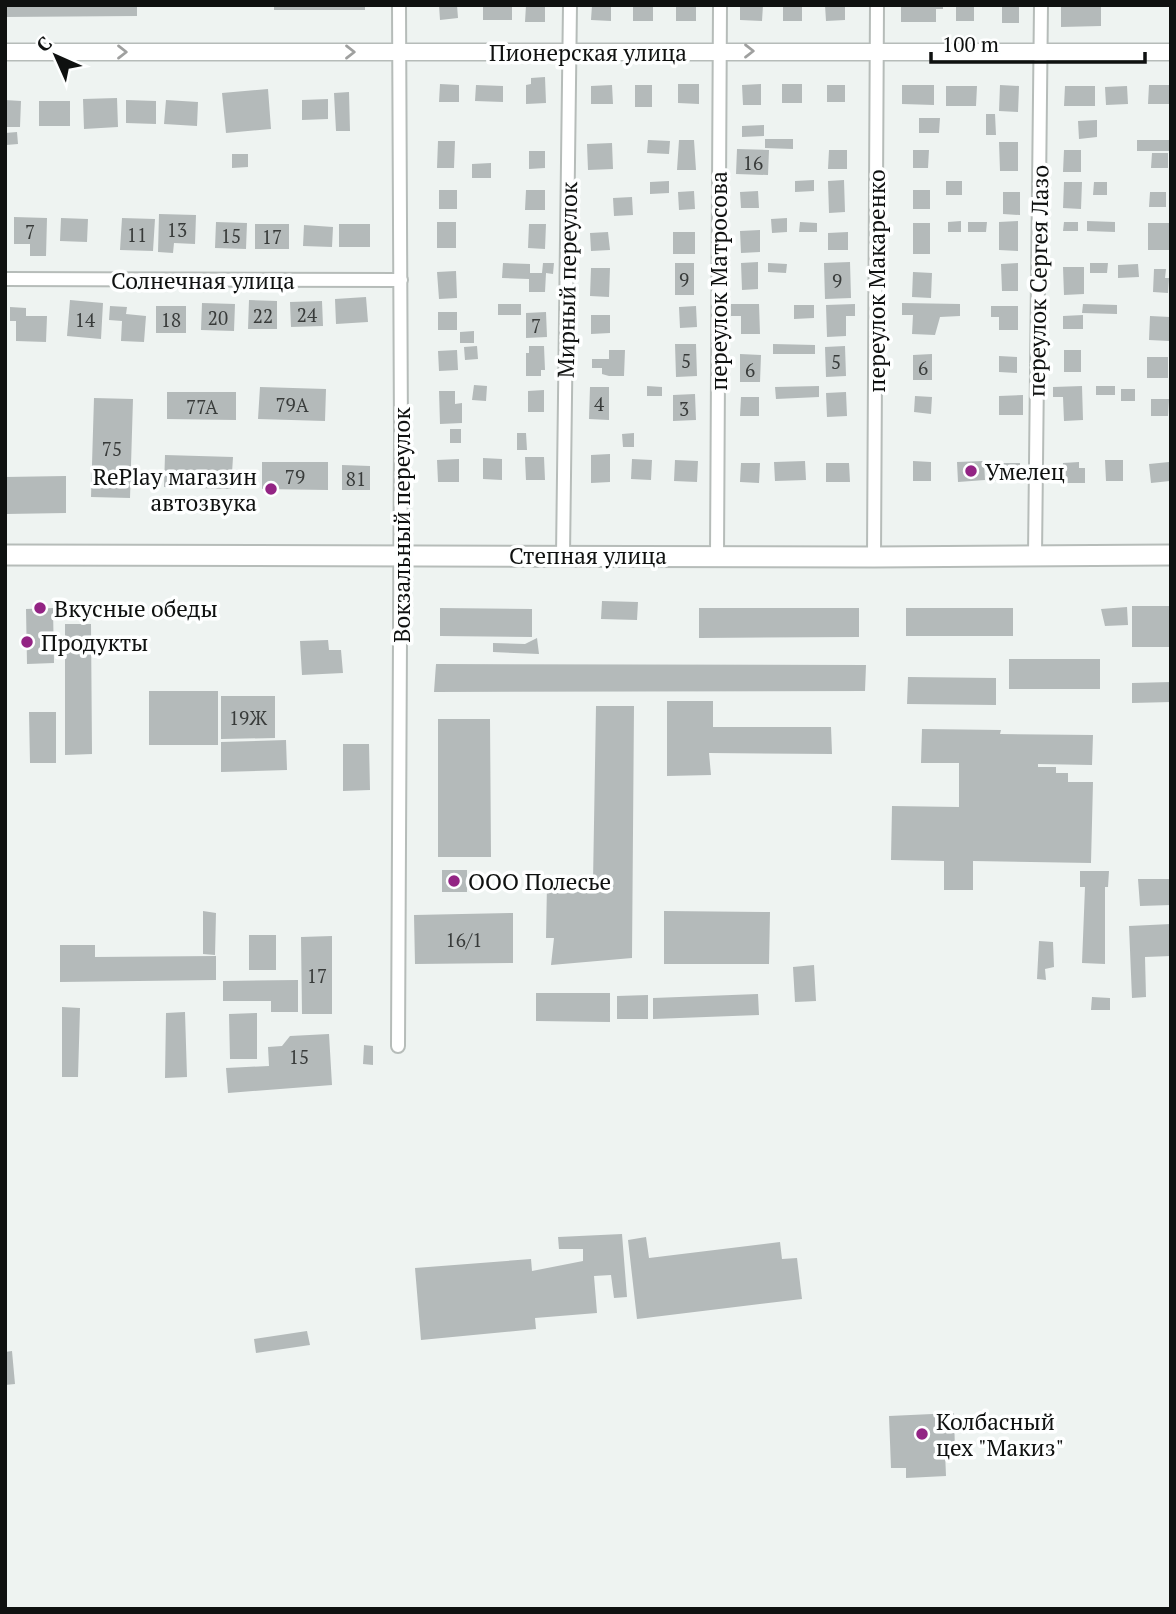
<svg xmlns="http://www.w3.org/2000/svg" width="1176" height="1614" viewBox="0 0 1176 1614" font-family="'PT Serif',serif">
<rect width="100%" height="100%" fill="#eef3f1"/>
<path fill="#b4baba" d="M5,5H137V16L5,17Z
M274,5H365V10H274Z
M439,5H457L458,18L440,20Z
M483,5H512V20H483Z
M526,5H545V22H525Z
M592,5H611V21L591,20Z
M633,5H653V21H633Z
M676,5H696V21H676Z
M740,5H763L762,21L740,20Z
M783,5H802V21H783Z
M825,5H845V20L826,21Z
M901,5H943V9H936V22H901Z
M1002,5H1019V23H1002Z
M1061,5H1101V26L1061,27Z
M956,6H974V21H956Z
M545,77L546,103L526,104V85L531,84V78Z
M440,84L459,85V102H439Z
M678,84H699V104L678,103Z
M761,84V105H743L742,85Z
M782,84H802V103H782Z
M476,85L503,86V102L475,101Z
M612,85L613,104H591V86Z
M635,85H652V107H635Z
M827,85H845V102H827Z
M902,85H934V105L902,104Z
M1000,85L1019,86L1018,112L999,111Z
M1149,85H1171V104H1148Z
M946,86H977L976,106H946Z
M1065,86H1095V106H1064Z
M1127,86L1128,104L1106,105L1105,87Z
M268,89L271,129L226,133L222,93Z
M349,92L350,131H336L334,93Z
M117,98L118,127L84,129L83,99Z
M328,99V119L302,120V100Z
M5,100L21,101L20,127H5Z
M126,100L156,101V124L126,123Z
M166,100L198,102L197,126L164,124Z
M39,101H70V126H39Z
M986,114H995L996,135H986Z
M919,118H940L939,133H919Z
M1097,120V137L1079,139L1078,121Z
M764,125V136L742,137V126Z
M17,132L18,144L6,145L5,133Z
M765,139H793V149L765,148Z
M648,140L670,141L669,154L647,153Z
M679,140H694L696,170H677Z
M1137,140H1171V151H1137Z
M438,141H455L454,168H437Z
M999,142H1018V171H1000Z
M612,143L613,169L588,170L587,144Z
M737,149L769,150L768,175L736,174Z
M829,150H847V169H828Z
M913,150H929L928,168H913Z
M1064,150H1081V172H1063Z
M529,151H545V168L529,169Z
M1152,153H1168V168H1151Z
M232,154H248V167L232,168Z
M491,163V178H472V164Z
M814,180V191L795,192V181Z
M844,180L845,212L829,213L828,181Z
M669,181V193L650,194V182Z
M946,181H962V195H946Z
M1064,182H1082L1081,209L1063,208Z
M1094,182H1107V195H1093Z
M439,190H457V209H439Z
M526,190H545V210H525Z
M913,190H930V209H913Z
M694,191L695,209L679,210L678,192Z
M758,191L759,208H741L740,192Z
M1003,192H1020V215L1003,214Z
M1150,192H1166V207H1149Z
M632,197L633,215L614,216L613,198Z
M159,214L196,215L195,244L174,243L173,253L158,252Z
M14,217L47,218L46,256H30V244H14Z
M61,218L88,219L87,242L60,241Z
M122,218L155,219L153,251L120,250Z
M787,218V232L772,233L771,219Z
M961,221V232H948V222Z
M1018,221V251L999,250V222Z
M1087,221L1115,222V232L1087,231Z
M216,222L247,223L246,249L215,248Z
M437,222H456V248H437Z
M800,222L817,223V232H799Z
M968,222H987L986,232H968Z
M1064,222H1078V231H1063Z
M913,223H930V254H913Z
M1148,223H1169V250H1148Z
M255,224H289V249H255Z
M339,224H370V247H339Z
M529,224H546L545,249L528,248Z
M304,225L333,227L332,247L303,246Z
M760,230V252L741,253L740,231Z
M608,232L610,250L591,251L590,233Z
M673,232H695V254H673Z
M848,232V250H828V233Z
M758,262V289L742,290L741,263Z
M850,262L851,298L825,299L824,263Z
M503,263L530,264V273H542L543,263H554L553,274L546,273L545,292H529V279L502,278Z
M675,263H694V295H675Z
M768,263L787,264L786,273L768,272Z
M1018,263V291H1002L1001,264Z
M1090,263H1108L1107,273H1090Z
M1138,264L1139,277L1118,278V265Z
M1063,267H1084V294L1064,295Z
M591,268H610L609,297L590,296Z
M1154,269H1166L1165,278H1169L1168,293L1153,292Z
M456,271L457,298L439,299L437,272Z
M913,272L932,273L931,298L912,297Z
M366,297L368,322L336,324L335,299Z
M70,300L103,303L101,339L67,336Z
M249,300L277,301V329H248Z
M322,301L323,326L291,327L290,302Z
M202,303L235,304L234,331L201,330Z
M902,303L960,304V316L940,317L935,335L912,334L913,315H902Z
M498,304H521V315H498Z
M731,304H759L760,334H741V316H731Z
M855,304V316H846V336L827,337L826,305Z
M1083,304L1117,305V314L1082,313Z
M794,305H814V318L794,319Z
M110,306L127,307L126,314L146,316L144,342L121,341L122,321L109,320Z
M156,306H186V333H156Z
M696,306L697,327L680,328L679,307Z
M991,306H1018V330H999V317H991Z
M10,307L26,308V316H47L46,342L16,341V321H10Z
M438,312H457V330H438Z
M546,312L547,337L526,338V313Z
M591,315H610V333L591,334Z
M1083,315V329H1063V316Z
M1150,316L1170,317L1169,341L1149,340Z
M474,331V343H460V332Z
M675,344H696L697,376L676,377Z
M773,344L815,345V354H773Z
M477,346L478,359L465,360L464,347Z
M529,346H544L545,370H541V376H526V353H529Z
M845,346L846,376L826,377L825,347Z
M457,350L458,370L439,371L438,351Z
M609,350H625L624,376H609L602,374V368H592V359H609Z
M1064,350H1081V372H1064Z
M740,354L761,355L760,382H740Z
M932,354V380H913V355Z
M999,356L1017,357V373L999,372Z
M1147,357H1168V378H1147Z
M474,385L487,386L486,401L472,400Z
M647,386L662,387V396H647Z
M819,386V397L776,399L775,387Z
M1082,386L1083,420L1064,421L1063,397H1053V387Z
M1096,386H1115V395H1096Z
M260,387L326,389L325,421L258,419Z
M590,387H609V420L589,419Z
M1121,389H1135V401H1121Z
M544,390V412H528V391Z
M439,391H455V404L462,403V423L440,424Z
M167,392H236V420L167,419Z
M846,392L847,416L827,417L826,393Z
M695,394L696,420L673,421V395Z
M1023,395V415H999V396Z
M915,396L932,397L931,414L914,412Z
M741,397H759V416H740Z
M94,398L133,399L130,498L91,497Z
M1151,399H1169L1168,416H1151Z
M450,429H461V443H450Z
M517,433H526L527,450H517Z
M634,433V447H623L622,434Z
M610,454V482L591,483V455Z
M165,455L233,457L231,489L164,487Z
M525,457H544L545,480H526Z
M483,458L502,459V480L483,479Z
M459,459V482H438L437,460Z
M632,459L652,460L651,480L631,479Z
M675,460L698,461L697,482L674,481Z
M1105,460H1123V481H1106Z
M805,461L806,480L775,481L774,462Z
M913,461L931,462V481H913Z
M984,461L985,480L958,482L957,462Z
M262,462H328V490L262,489Z
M1079,462V468H1085V483H1062L1063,463Z
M1169,462L1170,481L1151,483L1149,464Z
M741,463H760L759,483L740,482Z
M826,463H849L850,482H826Z
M989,463H1020V481H989Z
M342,465L370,466V490H342Z
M66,476V513L6,514L5,477Z
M602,601L638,602L637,620L601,619Z
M1132,606H1171V647H1132Z
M1127,607L1128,625L1105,626L1101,609Z
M53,608L54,663L27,664L26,609Z
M440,608L532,609V637L440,636Z
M699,608H859V637L699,638Z
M906,608H1013V636H906Z
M65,624H91L92,754L65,755Z
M537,638L539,654L493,652V643L525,644Z
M328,640L329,650H341L343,673L302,675L300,641Z
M1009,659H1100V689H1009Z
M436,664L866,665L865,691L434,692Z
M908,677L996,678V705L907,704Z
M1171,682V702L1132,703V683Z
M149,691H218V745H149Z
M221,696H275V738L221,739Z
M667,701H713V727H831L832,754L709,753L711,775L667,776Z
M596,706H634L632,958L551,965L554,938H546L547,883L593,882Z
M29,712H56V763H30Z
M438,719H490L491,857H438Z
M922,729L1001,730L1000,734L1093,735L1092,765L1038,764V767H1056V773H1068V782H1093L1091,863L973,861V890H944V861L891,860L892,806L959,807V763H921Z
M286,740L287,770L221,772V742Z
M343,744H369L370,790L343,791Z
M442,870H467V892H442Z
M1080,871H1109L1108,887H1105V964L1082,963L1085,887H1080Z
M1138,879H1171V905L1140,906Z
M203,911L216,913L215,955L203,954Z
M664,911L770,912L769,964H664Z
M513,913V963L415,964L414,915Z
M1171,924V956L1145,957L1146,997L1132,998L1129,926Z
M249,935H276V970H249Z
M332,936V1014H302L301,937Z
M1039,941L1053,942L1054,967L1045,969L1046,980L1037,979Z
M60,945H95V957L216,956V980L60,982Z
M814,965L816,1001L795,1002L793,967Z
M298,980V1012H271V1001H223V981Z
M536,993H610V1022L536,1021Z
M758,994L759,1015L653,1019V998Z
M648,995V1019H617V996Z
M1092,997L1110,998V1010H1091Z
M62,1007L80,1008L78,1077H62Z
M185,1012L187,1077L165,1078L166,1013Z
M257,1013V1059H230L229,1014Z
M329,1034L332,1085L228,1093L226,1068L269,1066L268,1047L282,1046L290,1036Z
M364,1045L373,1046V1065L363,1064Z
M622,1234L627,1297L614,1298L611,1275L594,1276L597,1313L535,1318L536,1329L421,1340L415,1268L531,1259L532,1271L583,1261V1249H559L558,1237Z
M646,1237L649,1258L780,1242L782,1259L797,1258L802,1299L637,1319L628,1240Z
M307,1331L310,1345L256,1353L254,1339Z
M12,1351L15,1384L5,1385V1352Z
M954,1413L955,1452H945L946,1476L906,1478V1468H891L889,1416Z"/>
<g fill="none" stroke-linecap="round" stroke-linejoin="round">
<g stroke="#b6bcb9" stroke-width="16">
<path id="minor" d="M5,279L401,280
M563,555L570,5
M717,556L720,5
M1035,556L1041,5
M874,557L877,5
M398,1046L401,435L399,5"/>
</g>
<g stroke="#b6bcb9" stroke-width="19">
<path id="tertiary" d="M5,52H1171"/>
</g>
<g stroke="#b6bcb9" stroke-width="23">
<path id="secondary" d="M5,555L874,557L1171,555"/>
</g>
<use href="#minor" stroke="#fff" stroke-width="12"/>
<use href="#tertiary" stroke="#fff" stroke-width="16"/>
<use href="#secondary" stroke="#fff" stroke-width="19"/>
</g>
<defs><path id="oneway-chevron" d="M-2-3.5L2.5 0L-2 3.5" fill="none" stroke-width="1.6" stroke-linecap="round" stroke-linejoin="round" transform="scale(1.75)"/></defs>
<g stroke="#9fa09f">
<use href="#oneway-chevron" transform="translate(749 51)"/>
<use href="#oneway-chevron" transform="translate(122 52)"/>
<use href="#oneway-chevron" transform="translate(350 52)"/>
</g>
<g fill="#932484" stroke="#feffff" stroke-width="2.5">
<circle cx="971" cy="471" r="7"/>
<circle cx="271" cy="489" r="7"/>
<circle cx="40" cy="608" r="7"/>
<circle cx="27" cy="642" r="7"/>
<circle cx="454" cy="881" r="7"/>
<circle cx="922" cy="1434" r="7"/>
</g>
<g text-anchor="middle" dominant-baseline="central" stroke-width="7" stroke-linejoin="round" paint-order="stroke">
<g font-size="19" fill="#383b3a">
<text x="753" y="162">16</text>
<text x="177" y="229">13</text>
<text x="30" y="231">7</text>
<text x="137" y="234">11</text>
<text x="231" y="235">15</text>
<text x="272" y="236">17</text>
<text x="684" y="279">9</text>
<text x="837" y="280">9</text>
<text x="307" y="314">24</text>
<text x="263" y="315">22</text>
<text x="218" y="317">20</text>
<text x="85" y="319">14</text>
<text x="171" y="319">18</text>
<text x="536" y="325">7</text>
<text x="686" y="360">5</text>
<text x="836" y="361">5</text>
<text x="923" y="367">6</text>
<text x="750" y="369">6</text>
<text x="599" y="403">4</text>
<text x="292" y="404">79А</text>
<text x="202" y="406">77А</text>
<text x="684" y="408">3</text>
<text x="112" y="448">75</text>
<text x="295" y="476">79</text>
<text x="356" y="478">81</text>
<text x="248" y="717">19Ж</text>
<text x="464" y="939">16/1</text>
<text x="317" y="975">17</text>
<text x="299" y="1056">15</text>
</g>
<g font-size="23" fill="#0f1110" stroke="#feffff">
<text x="588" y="52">Пионерская улица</text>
<text x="203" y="280">Солнечная улица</text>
<text transform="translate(567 280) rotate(-89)">Мирный переулок</text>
<text transform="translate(718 281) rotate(-90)">переулок Матросова</text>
<text transform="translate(876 281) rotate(-90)">переулок Макаренко</text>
<text transform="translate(1038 281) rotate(-89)">переулок Сергея Лазо</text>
<text transform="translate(401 525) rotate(-90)">Вокзальный переулок</text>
<text x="588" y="555">Степная улица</text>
</g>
<g font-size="23" fill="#0f1110" stroke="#feffff" text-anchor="start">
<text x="985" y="471">Умелец</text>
<text x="257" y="476" text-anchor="end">RePlay магазин<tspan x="257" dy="26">автозвука</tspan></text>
<text x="54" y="608">Вкусные обеды</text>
<text x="41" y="642">Продукты</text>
<text x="468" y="881">ООО Полесье</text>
<text x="936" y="1421">Колбасный<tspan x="936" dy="26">цех "Макиз"</tspan></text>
</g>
</g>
<rect width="1176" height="1614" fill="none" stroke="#0f1110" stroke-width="14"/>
<g transform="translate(56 56) rotate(315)" stroke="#feffff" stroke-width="5" paint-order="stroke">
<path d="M0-5L12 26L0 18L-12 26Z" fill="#0f1110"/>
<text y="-10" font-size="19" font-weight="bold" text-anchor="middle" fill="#0f1110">С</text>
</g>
<path d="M931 52v10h214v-10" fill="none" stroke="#0f1110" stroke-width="3.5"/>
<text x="942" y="52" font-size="21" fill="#0f1110" stroke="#feffff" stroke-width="5" paint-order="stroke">100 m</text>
</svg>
